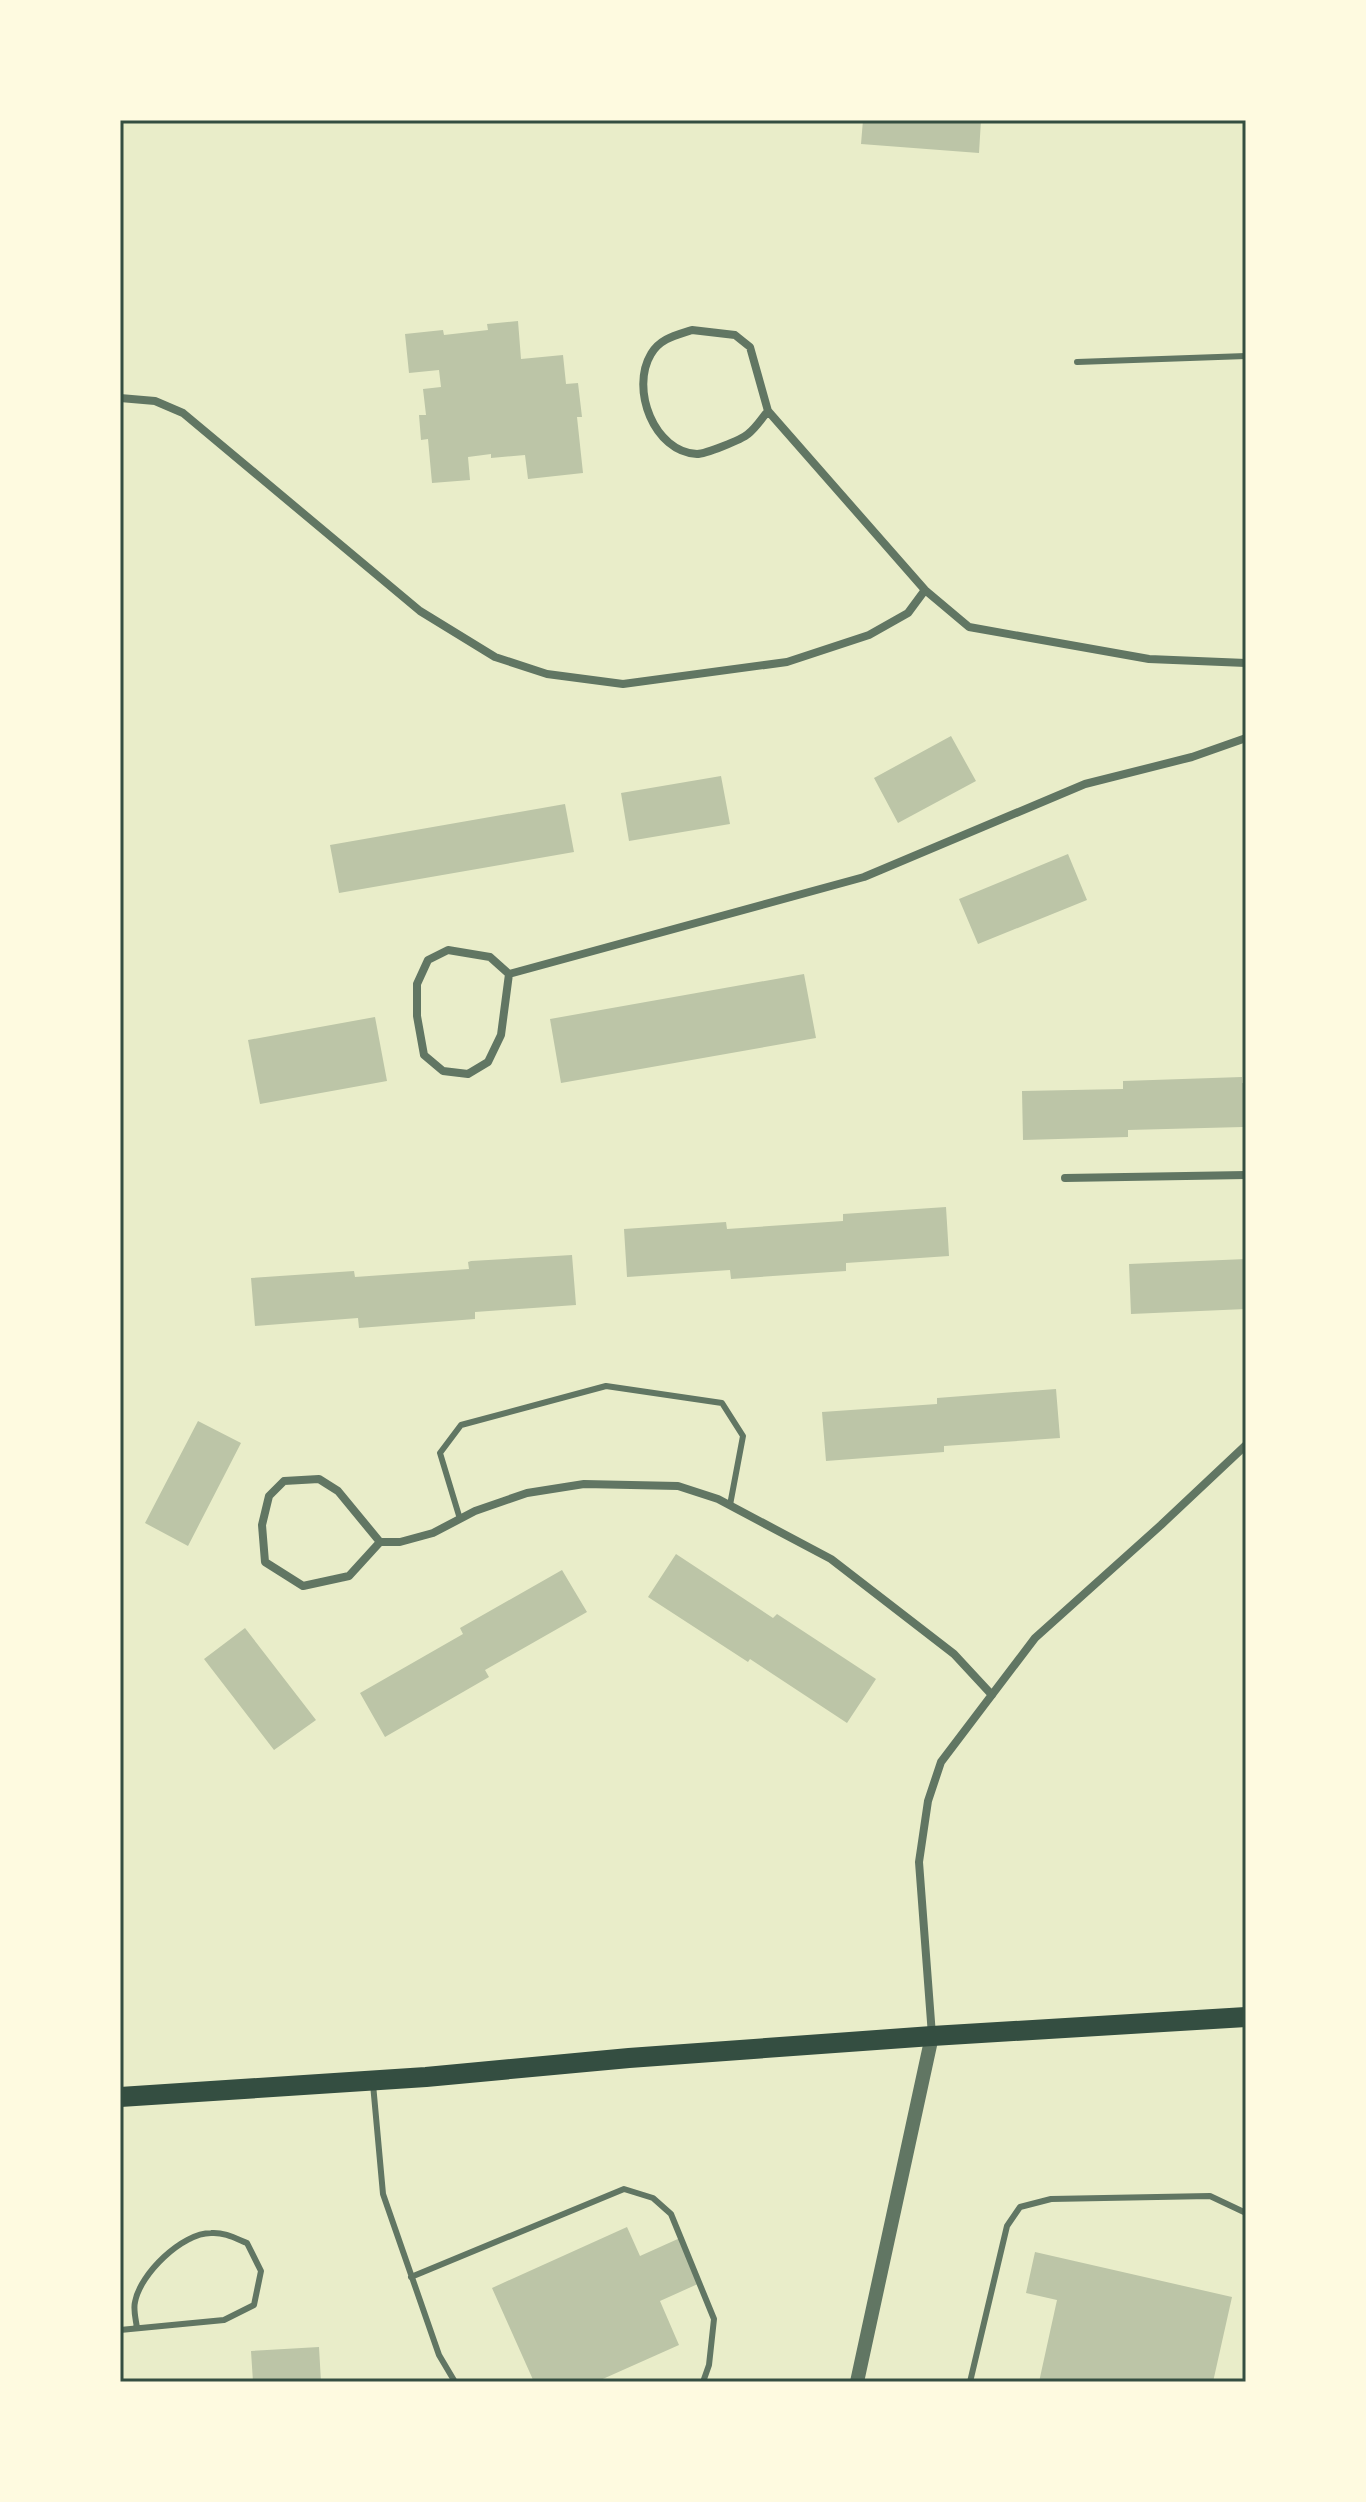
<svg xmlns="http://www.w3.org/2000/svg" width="1366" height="2502" viewBox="0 0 1366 2502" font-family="'Varela Round',sans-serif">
<rect width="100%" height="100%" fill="#e9edc9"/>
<path fill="#bcc5a7" d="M863,120H981L979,153L861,144Z
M518,321L521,359L563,355L566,384L578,383L582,417H577L583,473L528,479L525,455L491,458V454L468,457L470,480L432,483L428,439L421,440L419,415H426L423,389L441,387L439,370L409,373L405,334L443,330L444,335L488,330L487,324Z
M951,736L976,781L898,823L874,778Z
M721,776L730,824L629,841L621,793Z
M565,804L574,852L339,893L330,845Z
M1068,854L1087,900L978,944L959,899Z
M804,974L816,1038L561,1083L550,1019Z
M375,1017L387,1081L260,1104L248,1040Z
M1242,1077V1083H1246V1134H1243V1127L1128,1130V1137L1023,1140L1022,1091L1123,1089V1081Z
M946,1207L949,1256L846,1263V1271L731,1279L730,1270L627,1277L624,1229L726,1222L727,1229L843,1221V1214Z
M572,1255L576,1305L475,1312V1319L359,1328L358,1318L255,1326L251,1278L354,1271L355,1277L469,1269L468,1262L471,1261Z
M1246,1259V1309L1131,1314L1129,1264Z
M1056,1389L1060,1438L944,1446V1452L826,1461L822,1412L937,1404V1398Z
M198,1421L241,1443L188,1546L145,1523Z
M676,1554L773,1618L777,1614L876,1679L847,1723L750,1659L748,1662L648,1597Z
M562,1570L587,1612L485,1670L489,1677L385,1737L360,1693L463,1634L460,1628Z
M245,1628L316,1720L274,1750L204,1659Z
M627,2227L640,2256L680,2238L700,2283L660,2301L679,2345L596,2382H534L492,2288Z
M1035,2252L1232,2297L1213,2382H1039L1057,2300L1026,2293Z
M319,2347L321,2382H253L251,2351Z"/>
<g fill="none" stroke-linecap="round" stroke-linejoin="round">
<path stroke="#617663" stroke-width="6" d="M1077,362L1246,356
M460,1519L440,1453L461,1425L606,1386L722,1403L743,1436L730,1505
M373,2084L383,2194L439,2355L455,2382
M411,2277L624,2189L653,2198L671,2214L714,2319L709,2365L703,2382
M120,2330L224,2320L254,2305L261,2271L247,2243C235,2238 224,2232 211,2233C182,2233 140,2274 135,2302C133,2310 136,2320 137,2328
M970,2382L1007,2226L1020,2207L1051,2199L1210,2196L1246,2213"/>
<path stroke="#617663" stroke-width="8" d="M692,330L735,335L750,347L768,411C762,418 756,428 748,434C741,440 705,454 697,454C654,452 630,389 651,354C660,338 677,335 692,330Z
M120,398L155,401L183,413L420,611L495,657L547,674L623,684L787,662L869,635L908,613L925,590
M768,411L925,590L969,627L1149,659L1246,663
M448,950L490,957L509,974L501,1035L488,1062L468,1074L443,1071L424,1055L417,1016V984L428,960Z
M509,974L864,877L1085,784L1192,757L1246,738
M1065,1178L1246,1175
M319,1479L338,1491L380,1542L349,1576L303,1586L265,1562L262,1525L269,1496L284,1481Z
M380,1542H400L433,1533L475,1511L527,1493L584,1484L678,1486L718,1499L831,1559L954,1654L992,1695
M932,2035L919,1862L928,1801L941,1762L1035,1638L1161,1525L1246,1445"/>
<path stroke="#617663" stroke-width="14" d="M857,2382L932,2036"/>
<path stroke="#344e41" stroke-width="20" d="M120,2097L426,2077L629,2058L932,2036L1246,2017"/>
</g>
<rect width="1366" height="2502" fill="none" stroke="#fefae0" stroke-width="244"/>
<rect x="122" y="122" width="1122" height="2258" fill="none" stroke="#344e41" stroke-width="3"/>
</svg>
